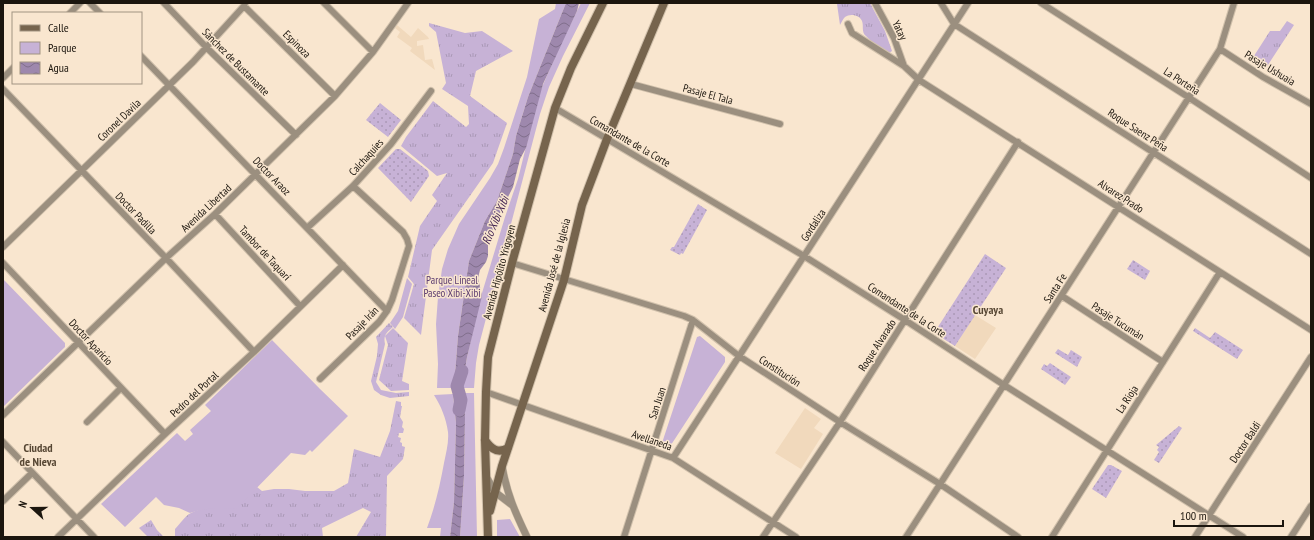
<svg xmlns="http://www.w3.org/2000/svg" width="1314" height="540" viewBox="0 0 1314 540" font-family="'PT Sans Narrow',sans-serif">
<defs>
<pattern id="grass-tufts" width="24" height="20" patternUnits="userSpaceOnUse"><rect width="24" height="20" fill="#c7b2d6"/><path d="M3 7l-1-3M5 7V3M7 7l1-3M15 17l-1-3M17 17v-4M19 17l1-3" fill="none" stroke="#aa98b6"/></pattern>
<pattern id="garden-dots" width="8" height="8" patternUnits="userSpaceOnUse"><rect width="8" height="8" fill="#c7b2d6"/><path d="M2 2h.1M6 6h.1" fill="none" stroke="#aa98b6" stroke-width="1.8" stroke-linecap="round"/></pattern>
<pattern id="water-waves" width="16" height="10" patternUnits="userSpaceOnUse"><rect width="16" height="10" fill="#9e88ad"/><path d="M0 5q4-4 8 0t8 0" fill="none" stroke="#806e8b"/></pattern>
</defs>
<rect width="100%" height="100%" fill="#f9e6cf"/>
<path fill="#f1d9bc" d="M397,25L411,37L418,28L428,37L429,39L417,41V46L423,45L425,60L432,59L435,70L410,51L412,48L397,37L400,32L395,28Z
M975,315L996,328L975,359L955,346Z
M805,408L821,419L814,428L823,434L801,469L775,453Z"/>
<path fill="url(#grass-tufts)" d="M835,3H870L885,31L892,51L889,53C882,48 872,43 866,36C861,32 864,26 862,21C860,15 850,13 845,17C843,19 841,23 840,25L837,4Z
M1287,21L1294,25L1266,68L1252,59L1270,31H1280Z
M429,23L465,33L482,31L513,51L476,71L470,96L507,123L493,163L432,250L421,335L404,318L414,284L408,277L420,226L437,201L432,195L447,173L437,176L401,146L406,137L433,101L466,127L469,124L468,106L442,89L446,83L436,32L429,26Z
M389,323L393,327C387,332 383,335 385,344L376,382L381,390L396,393L409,392V396L390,398L381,395L374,390L371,381L377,356L378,344L376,337Z
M393,328L408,343L402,381L409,384V390L391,391L379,380L388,345L385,336Z
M396,401L401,402V406H402L400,417L403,422L402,427L404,429L403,433H399L398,437L401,438L400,442L402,443V446L405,447L403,459L387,476L386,537H356L371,512L363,508L322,528L323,537H175V529C180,524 185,516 191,513C203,506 222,507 236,508L257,487L262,491L274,489H289L305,491H334L348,483L354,449L380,457L390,431Z
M151,520L157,530L164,537H148L139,528Z"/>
<path fill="#c7b2d6" d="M556,3H566L528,97L516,136L513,154L497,201L485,221L469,261L458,336L454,388H437L438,364L436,324L438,297L442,269L448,249L459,224L490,178L498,164L504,148L527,77L539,19L555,9Z
M581,3H590L563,56L549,87L540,114L479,345L476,363L474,388H462L467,357L479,303L505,217L518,179L539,94L562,41Z
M407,278L412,284L403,317L395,329L390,323L398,311Z
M3,279L65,343V347L3,407Z
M700,336L725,357V362L669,448L663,449L661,446L697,337Z
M272,340L320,389L348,416L312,452L310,450L305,455L291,453L236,509C220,507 204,508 190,513L179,508L164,505L156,497L125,527L101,504L177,433L185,441L193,434L190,430L211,411L205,405Z
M464,393H474L477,537H460L464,476L465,418Z
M453,394L456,423L454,502L450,537H440L441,528H427C435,507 440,485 444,463C446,453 449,442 448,432C446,418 441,406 434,395Z
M510,519L520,537H497V520Z"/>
<path fill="url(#garden-dots)" d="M380,103L401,120L388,137L366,120Z
M396,149H400L428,171L429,176L411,202L378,168Z
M698,204L707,210L683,254L681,253L680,255L670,250L672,247H674Z
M985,254L1006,268L955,346L934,333Z
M1133,260L1150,271L1145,280L1127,269Z
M1195,328L1210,338L1215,332L1243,350L1237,359L1193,331Z
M1058,349L1068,355L1071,350L1082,357L1077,367L1055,353Z
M1050,363L1071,377L1065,385L1041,369L1044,364L1047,366Z
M1179,426L1182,428L1159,463L1154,460L1159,452L1157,450L1159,447L1156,445Z
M1108,465H1111L1122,471L1106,498L1092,489Z"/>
<path fill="url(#water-waves)" d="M566,3H579L577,11L543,84L526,148L520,159L513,187L495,223L488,243V256L486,262L480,270L478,278L482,296L467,357L462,388H454L458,336L469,261L485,221L497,201L513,154L516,136L528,97Z
M464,393L465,418L464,476L460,537H450L454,502L456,423L453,394Z"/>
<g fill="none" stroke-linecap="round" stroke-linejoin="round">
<path stroke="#9e88ad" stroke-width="13" d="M459,410L461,400L457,386L462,371"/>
<g stroke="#d1c1ac" stroke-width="8">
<path id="minor" d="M90,3L100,13
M164,3L207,48L296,135
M324,3L373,52
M875,3L894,38L904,66
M941,3L954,24L1311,254
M1041,3L1188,97L1311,178
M244,6L335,96
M70,13L80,3
M848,24L852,33L904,66L919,80L1311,330
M1220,49L1263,77L1311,104
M141,56L387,311
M3,78L13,68
M631,84L780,124
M3,89L166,258L254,352
M555,108L804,256L905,320L1004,385L1243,537
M215,214L300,306
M307,228L353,186L391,144L431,91
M3,247L193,62L244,6L245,3
M3,263L165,434
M512,263L684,316L693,320L739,356L840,422L940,484L1018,537
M1062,296L1163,362
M320,379L379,322L387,311L392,300L409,246L407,239L403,232L353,186
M486,392L673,458L796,537
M3,415L166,258L215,214L335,96L373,52L408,3
M87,422L121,388
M3,442L94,537
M673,458L968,3
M3,501L32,473
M58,537L165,434L254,352L343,265
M624,537L693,320
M763,537L840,422L1018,142
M906,537L1220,49L1234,3
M1052,537L1220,272
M1195,537L1311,357
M1291,537L1311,506"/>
</g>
<g stroke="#d1c1ac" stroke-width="8">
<path id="tertiary" d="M502,466C507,494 515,512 527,537
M487,478L495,492L512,505"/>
</g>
<g stroke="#d1c1ac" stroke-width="10">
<path id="secondary" d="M485,440C491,449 498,454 508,448
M490,511L502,466L564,280L582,205L607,139L664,3
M488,537L485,440L486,392L488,357L512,263L555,108L571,68L603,3"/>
</g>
<use href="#minor" stroke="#9b8f7f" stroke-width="6"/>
<use href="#tertiary" stroke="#9b8f7f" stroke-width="7"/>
<use href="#secondary" stroke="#76644d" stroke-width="8"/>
</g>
<g text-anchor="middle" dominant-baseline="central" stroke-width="3" stroke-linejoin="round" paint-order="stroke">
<g font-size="11" fill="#1c160e" stroke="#f9e6cf">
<text transform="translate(900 30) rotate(64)">Yatay</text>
<text transform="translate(297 44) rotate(45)">Espinoza</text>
<text transform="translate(236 62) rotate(45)">Sánchez de Bustamante</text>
<text transform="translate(1270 68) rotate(31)">Pasaje Ushuaia</text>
<text transform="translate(1182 81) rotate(33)">La Porteña</text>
<text transform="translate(708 94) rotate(15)">Pasaje El Tala</text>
<text transform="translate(119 120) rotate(-44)">Coronel Davila</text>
<text transform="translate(1138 130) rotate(33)">Roque Saenz Peña</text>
<text transform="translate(630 141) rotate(30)">Comandante de la Corte</text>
<text transform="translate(366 157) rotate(-48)">Calchaquies</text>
<text transform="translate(272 176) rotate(46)">Doctor Araoz</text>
<text transform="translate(1121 196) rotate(33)">Alvarez Prado</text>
<text transform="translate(206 208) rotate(-43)">Avenida Libertad</text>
<text transform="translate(136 213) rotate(46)">Doctor Padilla</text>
<text transform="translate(813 225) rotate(-57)">Gordaliza</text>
<text transform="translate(265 253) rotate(47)">Tambor de Taquarí</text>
<text transform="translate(554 265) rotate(-75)">Avenida José de la Iglesia</text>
<text transform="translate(499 272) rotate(-75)">Avenida Hipólito Yrigoyen</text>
<text transform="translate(1055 288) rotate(-57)">Santa Fe</text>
<text transform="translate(907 310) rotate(33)">Comandante de la Corte</text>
<text transform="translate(1118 321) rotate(33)">Pasaje Tucumán</text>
<text transform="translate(362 323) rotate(-46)">Pasaje Irán</text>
<text transform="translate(91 342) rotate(47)">Doctor Aparicio</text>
<text transform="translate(877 345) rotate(-57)">Roque Alvarado</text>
<text transform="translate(780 371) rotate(33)">Constitución</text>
<text transform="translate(194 394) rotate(-43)">Pedro del Portal</text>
<text transform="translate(1127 399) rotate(-57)">La Rioja</text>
<text transform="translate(657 403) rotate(-72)">San Juan</text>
<text transform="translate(652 440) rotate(19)">Avellaneda</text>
<text transform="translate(1245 442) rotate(-57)">Doctor Baldi</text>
</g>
<g font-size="11" fill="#5b3b6f" stroke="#f9e6cf">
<text x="452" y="280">Parque Lineal<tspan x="452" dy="13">Paseo Xibi-Xibi</tspan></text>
</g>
<g font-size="12" font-style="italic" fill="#3c1e4e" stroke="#f9e6cf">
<text transform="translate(495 220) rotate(-67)">Río Xibi Xibi</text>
</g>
<g font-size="12" font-weight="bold" fill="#574734" stroke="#f9e6cf">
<text x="988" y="309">Cuyaya</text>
<text x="38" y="447">Ciudad<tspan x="38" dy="14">de Nieva</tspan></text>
</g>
</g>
<rect width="1314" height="540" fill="none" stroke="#1c160e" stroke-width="8"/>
<rect x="12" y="12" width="130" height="72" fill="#f9e6cf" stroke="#a19382"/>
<rect x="20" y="25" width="20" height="6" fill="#76644d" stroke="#a19382"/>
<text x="48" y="32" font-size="12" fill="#1c160e">Calle</text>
<rect x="20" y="42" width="20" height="12" fill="#c7b2d6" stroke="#a19382"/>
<text x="48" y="52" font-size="12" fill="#1c160e">Parque</text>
<rect x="20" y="62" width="20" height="12" fill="url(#water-waves)" stroke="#a19382"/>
<text x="48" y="72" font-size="12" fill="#1c160e">Agua</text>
<g transform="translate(32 508) rotate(291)" stroke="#f9e6cf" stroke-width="3" paint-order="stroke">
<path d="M0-3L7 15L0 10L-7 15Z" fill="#1c160e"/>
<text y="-6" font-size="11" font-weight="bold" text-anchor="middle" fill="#1c160e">N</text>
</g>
<path d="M1174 520v6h109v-6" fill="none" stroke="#1c160e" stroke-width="2"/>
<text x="1180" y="520" font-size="12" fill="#1c160e" stroke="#f9e6cf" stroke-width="3" paint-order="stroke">100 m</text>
</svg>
